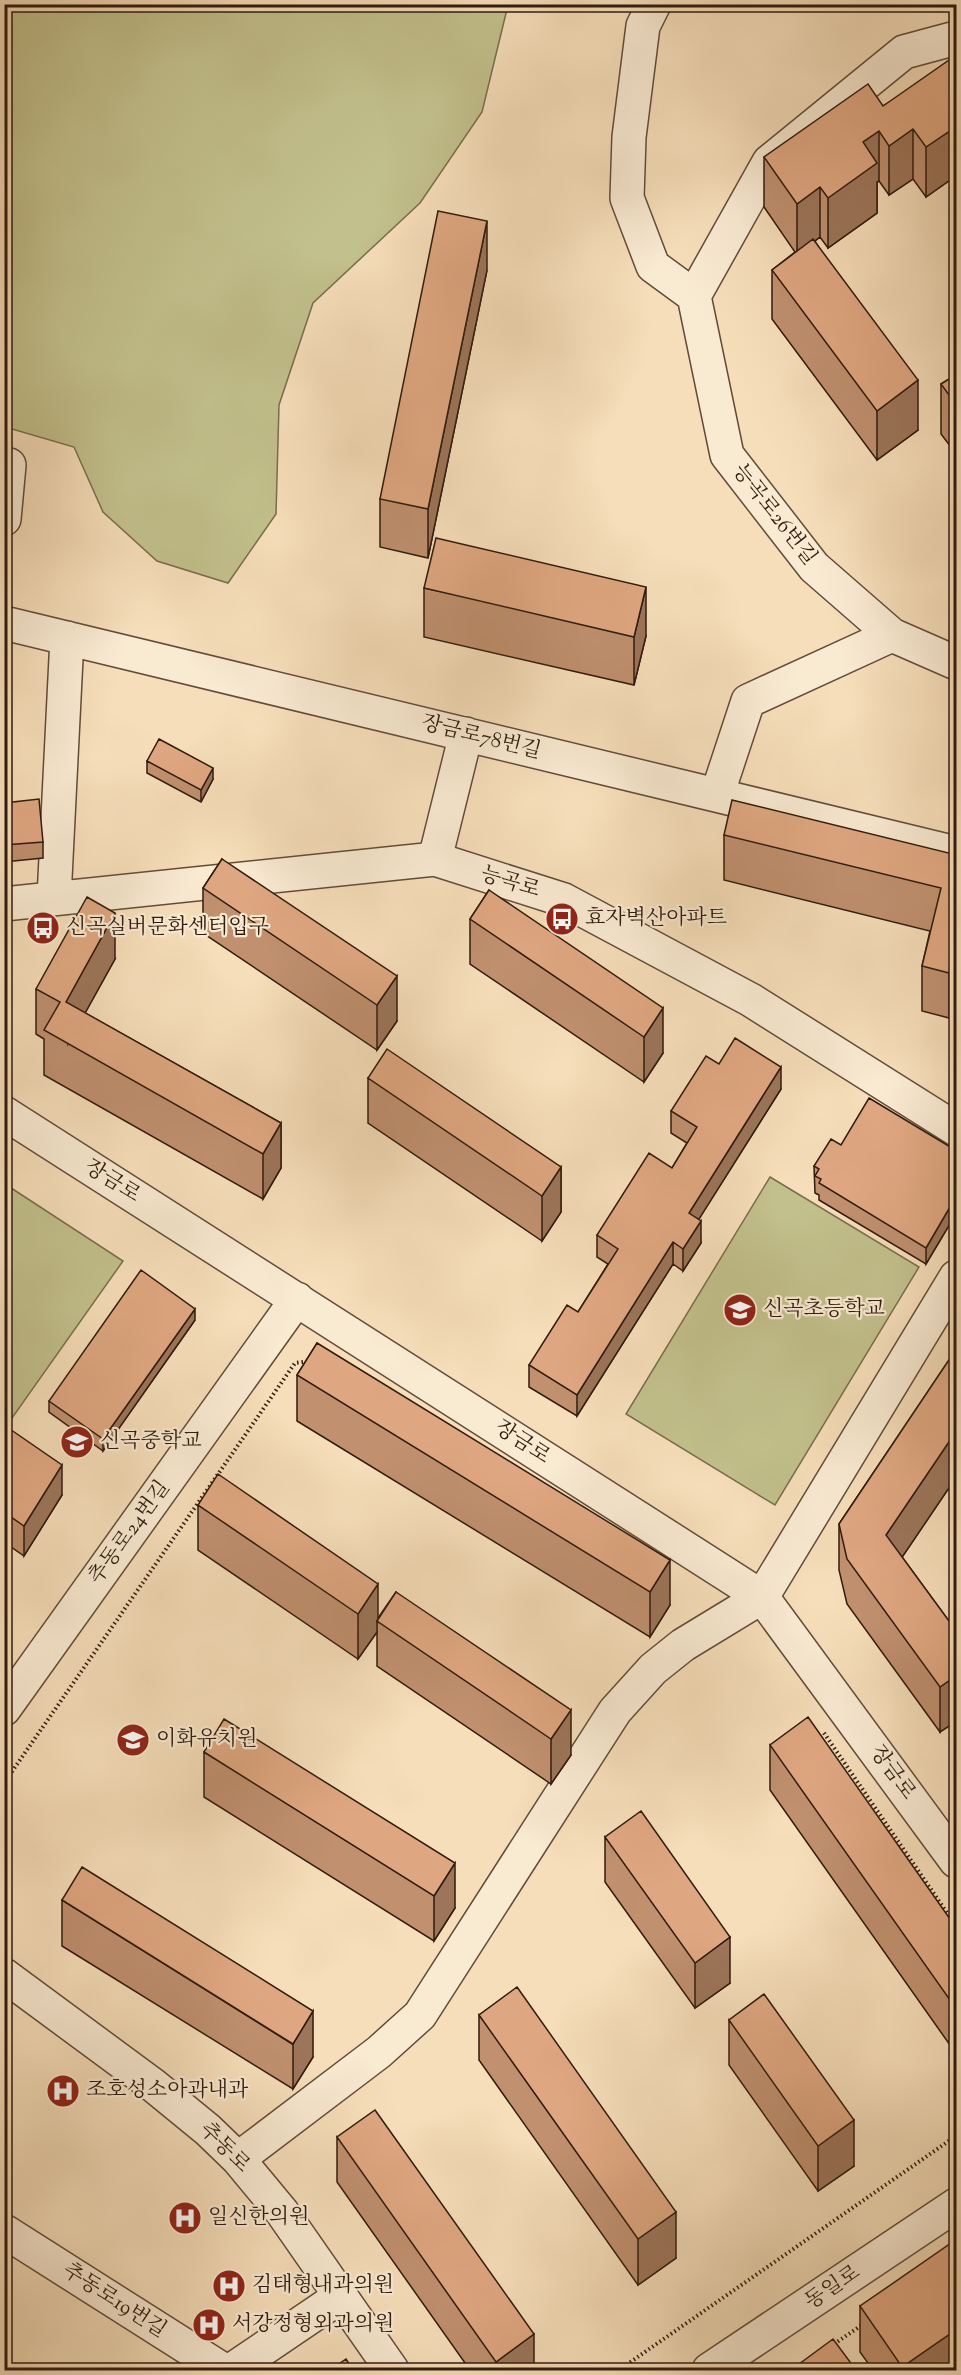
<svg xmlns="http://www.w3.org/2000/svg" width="961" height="2375" viewBox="0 0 961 2375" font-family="'Sorts Mill Goudy','Noto Serif KR',serif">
<rect width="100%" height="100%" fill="#f6deba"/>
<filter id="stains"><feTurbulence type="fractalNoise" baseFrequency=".00333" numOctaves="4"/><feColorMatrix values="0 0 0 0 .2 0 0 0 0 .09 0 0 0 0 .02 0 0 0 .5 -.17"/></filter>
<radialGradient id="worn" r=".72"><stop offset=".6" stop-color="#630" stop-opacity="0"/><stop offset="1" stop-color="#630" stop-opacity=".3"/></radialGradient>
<path fill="#c2c08c" stroke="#796e4d" stroke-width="1.5" d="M4,5H508L482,112L420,203L313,303L279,405L276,514L228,583L157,561L103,512L74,447L5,427Z
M770,1177L919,1267L775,1505L626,1414Z
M5,1184L123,1261L5,1428Z"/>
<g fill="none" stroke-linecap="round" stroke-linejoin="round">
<g stroke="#624c39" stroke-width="36">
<path id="minor" d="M654,4L643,26L629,137L627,198L653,266L694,296
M956,38L904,52L769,162L694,296L727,455L814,567L892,635L956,663
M4,465H9L4,519
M4,623L956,853
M717,795L748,701L892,635
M435,859L466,734
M54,898L67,638
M4,904L435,859L564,900L751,1000L956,1129
M4,1113L762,1597L956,1861
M4,1709L297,1299
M4,1975L153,2085L208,2130L238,2159L282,2212L392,2370
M238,2159L379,2052L420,2015L615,1711L653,1669L683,1645L762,1597L956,1277
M4,2231L223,2370
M232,2370L341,2296
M709,2370L956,2205"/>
</g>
<path stroke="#301b0e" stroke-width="4" stroke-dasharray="1.5 3" stroke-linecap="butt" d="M824,1733L956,1926
M4,1783L295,1363L310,1361
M834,2344L862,2325
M619,2370L956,2136"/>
<use href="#minor" stroke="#f9ead2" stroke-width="33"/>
</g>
<path fill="#c0906f" stroke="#301b0e" stroke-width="1.5" d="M957,64V175L926,197L913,179L889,195L879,181L877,182V213L828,248L820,237L815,241L918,430L877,460L772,319V270L795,252L764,207V157L883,106Z
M487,270L428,558L380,547V499Z
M957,374V455L941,434V384Z
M424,588L646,636L634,685L424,637Z
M147,761L213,779L201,802L147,773Z
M4,803L43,842V858L4,862Z
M724,835L957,855V988L949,1018L922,1011V966L930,931L724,880Z
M222,859L397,1021L377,1050L203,933V888Z
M489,890L663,1053L644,1082L470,964V919Z
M115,959L85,1013L281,1123V1168L263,1199L44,1075V1039L36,1034V989Z
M719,1064L781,1089L698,1220L701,1243L683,1271L673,1264L577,1416L529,1387V1365L578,1312L608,1264L597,1257V1235L672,1168L687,1143L671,1133V1111Z
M368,1078L561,1167V1212L542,1241L368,1123Z
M841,1145L957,1151V1212L926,1264L819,1200V1195L815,1193L814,1166Z
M195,1320L103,1451L49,1412V1401Z
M317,1343L670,1605L650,1637L297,1421V1375Z
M957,1348V1476L902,1557L957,1632L940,1732L847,1604L839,1570V1524Z
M4,1425L62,1495L24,1556L4,1542Z
M198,1505L378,1618L396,1592L571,1755L551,1784L377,1666V1632L358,1659L198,1550Z
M770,1745L957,1929V2055L770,1790Z
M204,1752L455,1908L434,1941L204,1797Z
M605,1837L730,1983L695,2008L605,1882Z
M62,1900L313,2057L293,2089L62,1946Z
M479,2015L676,2258L638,2285L479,2060Z
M729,2020L854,2166L818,2191L729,2065Z
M337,2137L534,2370H470L337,2182Z
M860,2306L957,2370H873L860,2352Z"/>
<path fill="#9c755a" stroke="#301b0e" stroke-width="1.5" d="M957,126V175L926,197V147Z
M913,129V179L889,195V146Z
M879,131V181L877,182V213L828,248V198L863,142Z
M820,187V237L797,254V204Z
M487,221V270L428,558V509Z
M918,380V430L877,460V411Z
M646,587V636L634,685V637Z
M213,768V779L201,802V790Z
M115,913V959L68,1044L66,1002Z
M957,943V988L949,1018V973Z
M397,976V1021L377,1050V1005Z
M663,1008V1053L644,1082V1037Z
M781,1067V1089L689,1235V1213Z
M281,1123V1168L263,1199V1154Z
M561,1167V1212L542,1241V1196Z
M957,1195V1212L926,1264V1248Z
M701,1221V1243L683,1271V1249Z
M673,1242V1264L577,1416V1395Z
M195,1309V1320L103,1451V1439Z
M957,1430V1476L886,1581V1535Z
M62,1465V1495L24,1556V1526Z
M670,1560V1605L650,1637V1592Z
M378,1584V1622L377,1621V1632L358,1659V1614Z
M957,1675V1721L940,1732V1687Z
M571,1710V1755L551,1784V1739Z
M455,1863V1908L434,1941V1896Z
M730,1937V1983L695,2008V1963Z
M313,2011V2057L293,2089V2044Z
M854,2120V2166L818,2191V2146Z
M676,2212V2258L638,2285V2239Z
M957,2329V2370H902V2367Z
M534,2334V2370H496V2362Z"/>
<path fill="#dfa781" stroke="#301b0e" stroke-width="1.5" d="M952,58L957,64V126L926,147L913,129L889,146L879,131L863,142L877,163L828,198L820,187L797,204L764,157L868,84L883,106Z
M438,211L487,221L428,509L380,499Z
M813,239L918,380L877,411L772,270Z
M957,374V406L941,384Z
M436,538L646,587L634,637L424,588Z
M159,739L213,768L201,790L147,761Z
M39,799L43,842L4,845V803Z
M732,800L957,855V943L949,973L922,966L941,888L724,835Z
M222,859L397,976L377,1005L203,888Z
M489,890L663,1008L644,1037L470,919Z
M87,897L115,913L66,1002L281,1123L263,1154L44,1030L60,1002L36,989Z
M735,1038L781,1067L689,1213L701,1221L683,1249L673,1242L577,1395L529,1365L567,1305L578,1312L618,1249L597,1235L649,1153L672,1168L697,1127L671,1111L706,1056L719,1064Z
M387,1049L561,1167L542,1196L368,1078Z
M869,1098L957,1151V1195L926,1248L819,1183L821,1179L815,1176L819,1169L814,1166L831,1139L841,1145Z
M141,1270L195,1309L103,1439L49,1401Z
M317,1343L670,1560L650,1592L297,1375Z
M957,1348V1430L886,1535L957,1632V1675L940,1687L847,1559L839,1524Z
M4,1425L62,1465L24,1526L4,1512Z
M218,1474L378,1584L358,1614L198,1505Z
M396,1592L571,1710L551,1739L377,1621Z
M808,1717L957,1929V2010L770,1745Z
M224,1719L455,1863L434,1896L204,1752Z
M641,1811L730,1937L695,1963L605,1837Z
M82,1867L313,2011L293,2044L62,1900Z
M517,1987L676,2212L638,2239L479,2015Z
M764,1994L854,2120L818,2146L729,2020Z
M375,2110L534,2334L496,2362L337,2137Z
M957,2239V2329L902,2367L860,2306Z
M833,2339L856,2370H791Z
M346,2359L353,2370H330Z"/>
<defs>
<g id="bus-disc" transform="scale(1.725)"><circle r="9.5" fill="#8f2418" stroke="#f9ead2"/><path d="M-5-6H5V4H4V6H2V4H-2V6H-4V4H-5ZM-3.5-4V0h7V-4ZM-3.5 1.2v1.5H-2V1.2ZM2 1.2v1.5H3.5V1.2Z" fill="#fff"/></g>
<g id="school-disc" transform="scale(1.725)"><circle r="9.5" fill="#8f2418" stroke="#f9ead2"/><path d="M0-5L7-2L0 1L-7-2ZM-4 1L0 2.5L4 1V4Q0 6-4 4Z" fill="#fff"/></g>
<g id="hospital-disc" transform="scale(1.725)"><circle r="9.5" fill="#8f2418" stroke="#f9ead2"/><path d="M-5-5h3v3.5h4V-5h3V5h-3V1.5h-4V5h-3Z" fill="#fff"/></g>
</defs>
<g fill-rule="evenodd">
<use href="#bus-disc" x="562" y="919"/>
<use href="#bus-disc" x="43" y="928"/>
<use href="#school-disc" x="740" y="1310"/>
<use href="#school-disc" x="77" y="1442"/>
<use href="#school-disc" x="133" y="1740"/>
<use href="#hospital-disc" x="63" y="2091"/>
<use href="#hospital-disc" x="185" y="2218"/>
<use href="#hospital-disc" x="229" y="2286"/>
<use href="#hospital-disc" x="209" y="2325"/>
</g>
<g text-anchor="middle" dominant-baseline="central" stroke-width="4.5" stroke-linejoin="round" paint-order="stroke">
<g font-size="21" fill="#301b0e" stroke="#f9ead2">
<text transform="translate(774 515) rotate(52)">능곡로26번길</text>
<text transform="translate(481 738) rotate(14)">장금로78번길</text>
<text transform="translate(510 883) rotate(17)">능곡로</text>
<text transform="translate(112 1182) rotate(32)">장금로</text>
<text transform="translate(522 1443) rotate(33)">장금로</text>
<text transform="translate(130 1533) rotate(-54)">추동로24번길</text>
<text transform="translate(892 1773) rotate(54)">장금로</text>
<text transform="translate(224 2148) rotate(45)">추동로</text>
<text transform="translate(833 2288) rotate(-34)">동일로</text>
<text transform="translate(114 2301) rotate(33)">추동로19번길</text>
</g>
<g font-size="21" fill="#301b0e" stroke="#f9ead2" text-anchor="start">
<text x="585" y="919">효자벽산아파트</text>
<text x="66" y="928">신곡실버문화센터입구</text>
<text x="763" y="1310">신곡초등학교</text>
<text x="100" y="1442">신곡중학교</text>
<text x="156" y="1740">이화유치원</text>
<text x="86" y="2091">조호성소아과내과</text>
<text x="208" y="2218">일신한의원</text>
<text x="252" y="2286">김태형내과의원</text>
<text x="232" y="2325">서강정형외과의원</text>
</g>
</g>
<rect width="961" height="2375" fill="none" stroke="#f6deba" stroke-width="24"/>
<rect x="6" y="6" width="949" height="2363" fill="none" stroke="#301b0e" stroke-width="3"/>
<rect x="12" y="12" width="937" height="2351" fill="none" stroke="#301b0e" stroke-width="1.5"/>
<rect width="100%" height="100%" filter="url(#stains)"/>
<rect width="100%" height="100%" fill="url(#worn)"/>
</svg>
